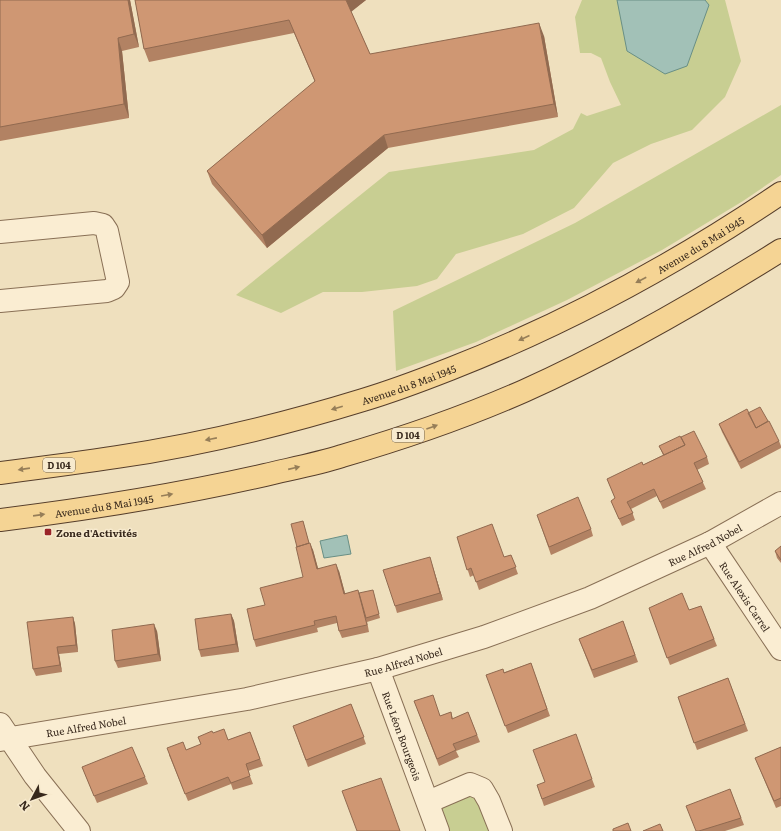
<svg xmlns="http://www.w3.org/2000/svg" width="781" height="831" viewBox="0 0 781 831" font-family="Literata,serif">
<rect width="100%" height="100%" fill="#efe0be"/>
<path fill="#c8ce92" d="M582,0H725L741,61L725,97L692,130L651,144L613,163L574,208L523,234L456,254L437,279L417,286L362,292H323L281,313L236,295L389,172L534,150L573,129L581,113L587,116L621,105L610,82L601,58L591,53H580L575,17Z
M781,105V175L743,201L662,250L567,300L476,342L396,371L393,311L575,223Z
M470,784L501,831H438L428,802Z"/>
<path fill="#a2c1b7" stroke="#698f85" d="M617,0H705L709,5L687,66L665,74L627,51Z
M347,535L351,554L324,558L320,541Z"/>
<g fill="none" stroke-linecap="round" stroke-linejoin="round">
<g stroke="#897056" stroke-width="24">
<g id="minor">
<path d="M0,232L94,223L103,225L107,231L118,282L114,288L107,291L0,301"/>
<path id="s1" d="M710,543L781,649"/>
<path id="s2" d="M378,669L438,831"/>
<path d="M0,724L35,776L79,831"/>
<path id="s3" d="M0,740L247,699L378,669L484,637L590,598L710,543L781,503"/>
<path d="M428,802L470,784L482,789L489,801L501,831"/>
</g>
</g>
<g stroke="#563e2b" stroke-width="24">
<g id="major">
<path id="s4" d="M0,473C39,468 78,463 117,457C198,445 285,424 363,400C393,391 422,380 450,369C568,323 676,264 781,193"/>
<path id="s5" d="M0,520C89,509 177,495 265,475C290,469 317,464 342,456C404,438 465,417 524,391C613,351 698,302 781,250"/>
</g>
</g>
<use href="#minor" stroke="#faedd2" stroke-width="22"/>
<use href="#major" stroke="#f5d494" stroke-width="22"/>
</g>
<path fill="#b28263" d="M0,0H130L139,47L122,51L129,118L0,141Z
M135,0H366L351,11L370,54L544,36L558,117L388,148L267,248L212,184L207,171L315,82L294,33L149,62L144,49Z
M748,413L779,441L781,446V448L741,469L722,432L719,424Z
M681,437L707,457L709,464L697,470L706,489L663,509L657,496L631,509L635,520L622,526L611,501L615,498L607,479L643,465L663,455L659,446L684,445Z
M537,515L591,529L593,536L551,555Z
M303,521L309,543L313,550L318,568L339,571L345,593L374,594L380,618L367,622V621L369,632L342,638L339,631L337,623L317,628L318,632L256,647L254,640L265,605L303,577Z
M457,537L504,557L511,555L518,574L479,590L474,575L470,577Z
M781,546V563L777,558L775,551Z
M432,564L443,600L397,613L395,606Z
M701,606L717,646L670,665L649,608L689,610Z
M231,614L234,621L239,652L201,657L199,650Z
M73,617L75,624L78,652L59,654L62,672L36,676L33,669Z
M623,621L638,662L594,678L579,639Z
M157,631L161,661L118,668L115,661Z
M531,663L550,716L508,733L486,675L505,672Z
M728,678L748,731L697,750L678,697Z
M414,701L440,716L451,712L453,719L468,712L480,742L456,751L459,757L439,766Z
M351,704L366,744L308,767L293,726Z
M250,732L263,766L248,771L253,784L233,790L231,784L188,801L169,755L186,750L201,745L198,737L213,733L228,740Z
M781,747V806L776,808L755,758Z
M82,767L145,777L148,784L97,803Z
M592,779L595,787L544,806L537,785Z
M730,789L744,825L725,831H696Z"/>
<path fill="#916a50" d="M128,0H130L139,47L134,34Z
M346,0H366L351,12Z
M539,23L544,36L558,117L554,104Z
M118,38L122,51L129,118L124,104Z
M384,135L388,148L267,248L262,235Z
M310,543L313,550L320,576L317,569Z
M430,557L432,564L443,600L440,593Z
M336,564L339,571L347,601L344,594Z
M231,614L234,621L239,652L236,644Z
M73,617L75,624L78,652L76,645Z
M154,624L157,631L161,661L158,654Z
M57,647L59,654L62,672L60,665Z"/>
<path fill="#cf9773" stroke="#916a50" d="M0,0H128L134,34L118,38L124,104L0,127Z
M135,0H346L370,54L539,23L554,104L384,135L262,235L207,171L315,81L289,20L144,49Z
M760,407L768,421L756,428L748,413Z
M747,409L756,428L769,421L779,441L739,462L719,424Z
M694,431L707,457L694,463L703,482L660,502L654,489L627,502L633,513L619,519L611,501L615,498L607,479L642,462L643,465L685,445L681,437Z
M680,436L685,445L664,455L659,446Z
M578,497L591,529L549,547L537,515Z
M303,521L309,543L297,547L291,524Z
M492,524L504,557L511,555L516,567L476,582L471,568L467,570L457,537Z
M310,543L317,569L336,564L344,594L358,590L367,625L339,631L336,616L314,621L315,625L254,640L247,609L265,605L260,588L303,577L296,547Z
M781,546V560L775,551Z
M430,557L440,593L395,606L383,570Z
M373,590L379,614L366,618L359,593Z
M682,593L689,610L701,606L714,639L667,658L649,608Z
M231,614L236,644L199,650L195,619Z
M73,617L76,645L57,647L60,665L33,669L27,622Z
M623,621L635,655L592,670L579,639Z
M154,624L158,654L115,661L112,630Z
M531,663L547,709L505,726L486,675L503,669L504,673Z
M728,678L745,724L694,743L678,697Z
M433,695L440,716L451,712L452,719L468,712L477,735L453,744L456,750L437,759L414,701Z
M351,704L364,737L306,760L293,726Z
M224,729L228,740L250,732L260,759L246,764L250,776L231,783L228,777L185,794L167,748L183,742L186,750L201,744L198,737L212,731L213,733Z
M576,734L592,779L542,799L537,785L545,782L533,750Z
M132,747L145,777L94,796L82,767Z
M781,747V798L774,801L755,758Z
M381,778L400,831H357L342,791Z
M730,789L741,818L699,831H696L686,806Z
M628,823L631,831H613V829Z
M660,824L663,831H643Z"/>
<defs><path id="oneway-solid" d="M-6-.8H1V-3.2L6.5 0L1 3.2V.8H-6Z"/></defs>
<g fill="#967e58">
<use href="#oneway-solid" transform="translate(641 280) rotate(152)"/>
<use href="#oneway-solid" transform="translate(524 338) rotate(156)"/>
<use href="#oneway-solid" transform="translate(337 408) rotate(164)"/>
<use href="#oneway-solid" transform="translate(432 427) rotate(-20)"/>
<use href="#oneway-solid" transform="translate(211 439) rotate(169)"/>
<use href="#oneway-solid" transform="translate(294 468) rotate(-13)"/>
<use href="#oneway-solid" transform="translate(24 469) rotate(172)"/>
<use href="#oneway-solid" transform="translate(167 495) rotate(-10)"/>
<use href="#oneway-solid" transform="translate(39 515) rotate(-8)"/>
</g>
<rect fill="#9a2428" stroke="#f7eace" stroke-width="1.5" x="44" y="528" width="8" height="8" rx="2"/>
<g text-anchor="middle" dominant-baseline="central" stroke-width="3" stroke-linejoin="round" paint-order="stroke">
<g fill="#f7eace" stroke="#716251" stroke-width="1">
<rect x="392" y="428" width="32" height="14" rx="3"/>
<rect x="43" y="458" width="32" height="14" rx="3"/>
</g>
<g font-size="9" font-weight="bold" fill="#37281c">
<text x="408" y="435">D 104</text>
<text x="59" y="465">D 104</text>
</g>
<g font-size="10" fill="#37281c" stroke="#f7eace">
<text stroke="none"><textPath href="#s4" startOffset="743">Avenue du 8 Mai 1945</textPath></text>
<text stroke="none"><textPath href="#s4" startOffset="419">Avenue du 8 Mai 1945</textPath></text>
<text stroke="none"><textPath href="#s5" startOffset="105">Avenue du 8 Mai 1945</textPath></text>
<text stroke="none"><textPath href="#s3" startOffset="735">Rue Alfred Nobel</textPath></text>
<text stroke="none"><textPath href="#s1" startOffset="64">Rue Alexis Carrel</textPath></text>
<text stroke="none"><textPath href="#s3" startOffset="411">Rue Alfred Nobel</textPath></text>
<text stroke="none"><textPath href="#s3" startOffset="87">Rue Alfred Nobel</textPath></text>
<text stroke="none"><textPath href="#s2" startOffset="71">Rue Léon Bourgeois</textPath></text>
</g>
<g font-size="10" font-weight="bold" fill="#37281c" stroke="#f7eace" text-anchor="start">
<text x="56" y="532">Zone d'Activités</text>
</g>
</g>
<g transform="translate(32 799) rotate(229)" stroke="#f7eace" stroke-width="3" paint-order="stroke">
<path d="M0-3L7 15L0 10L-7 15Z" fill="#37281c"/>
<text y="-6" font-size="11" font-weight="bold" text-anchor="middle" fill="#37281c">N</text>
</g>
</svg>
